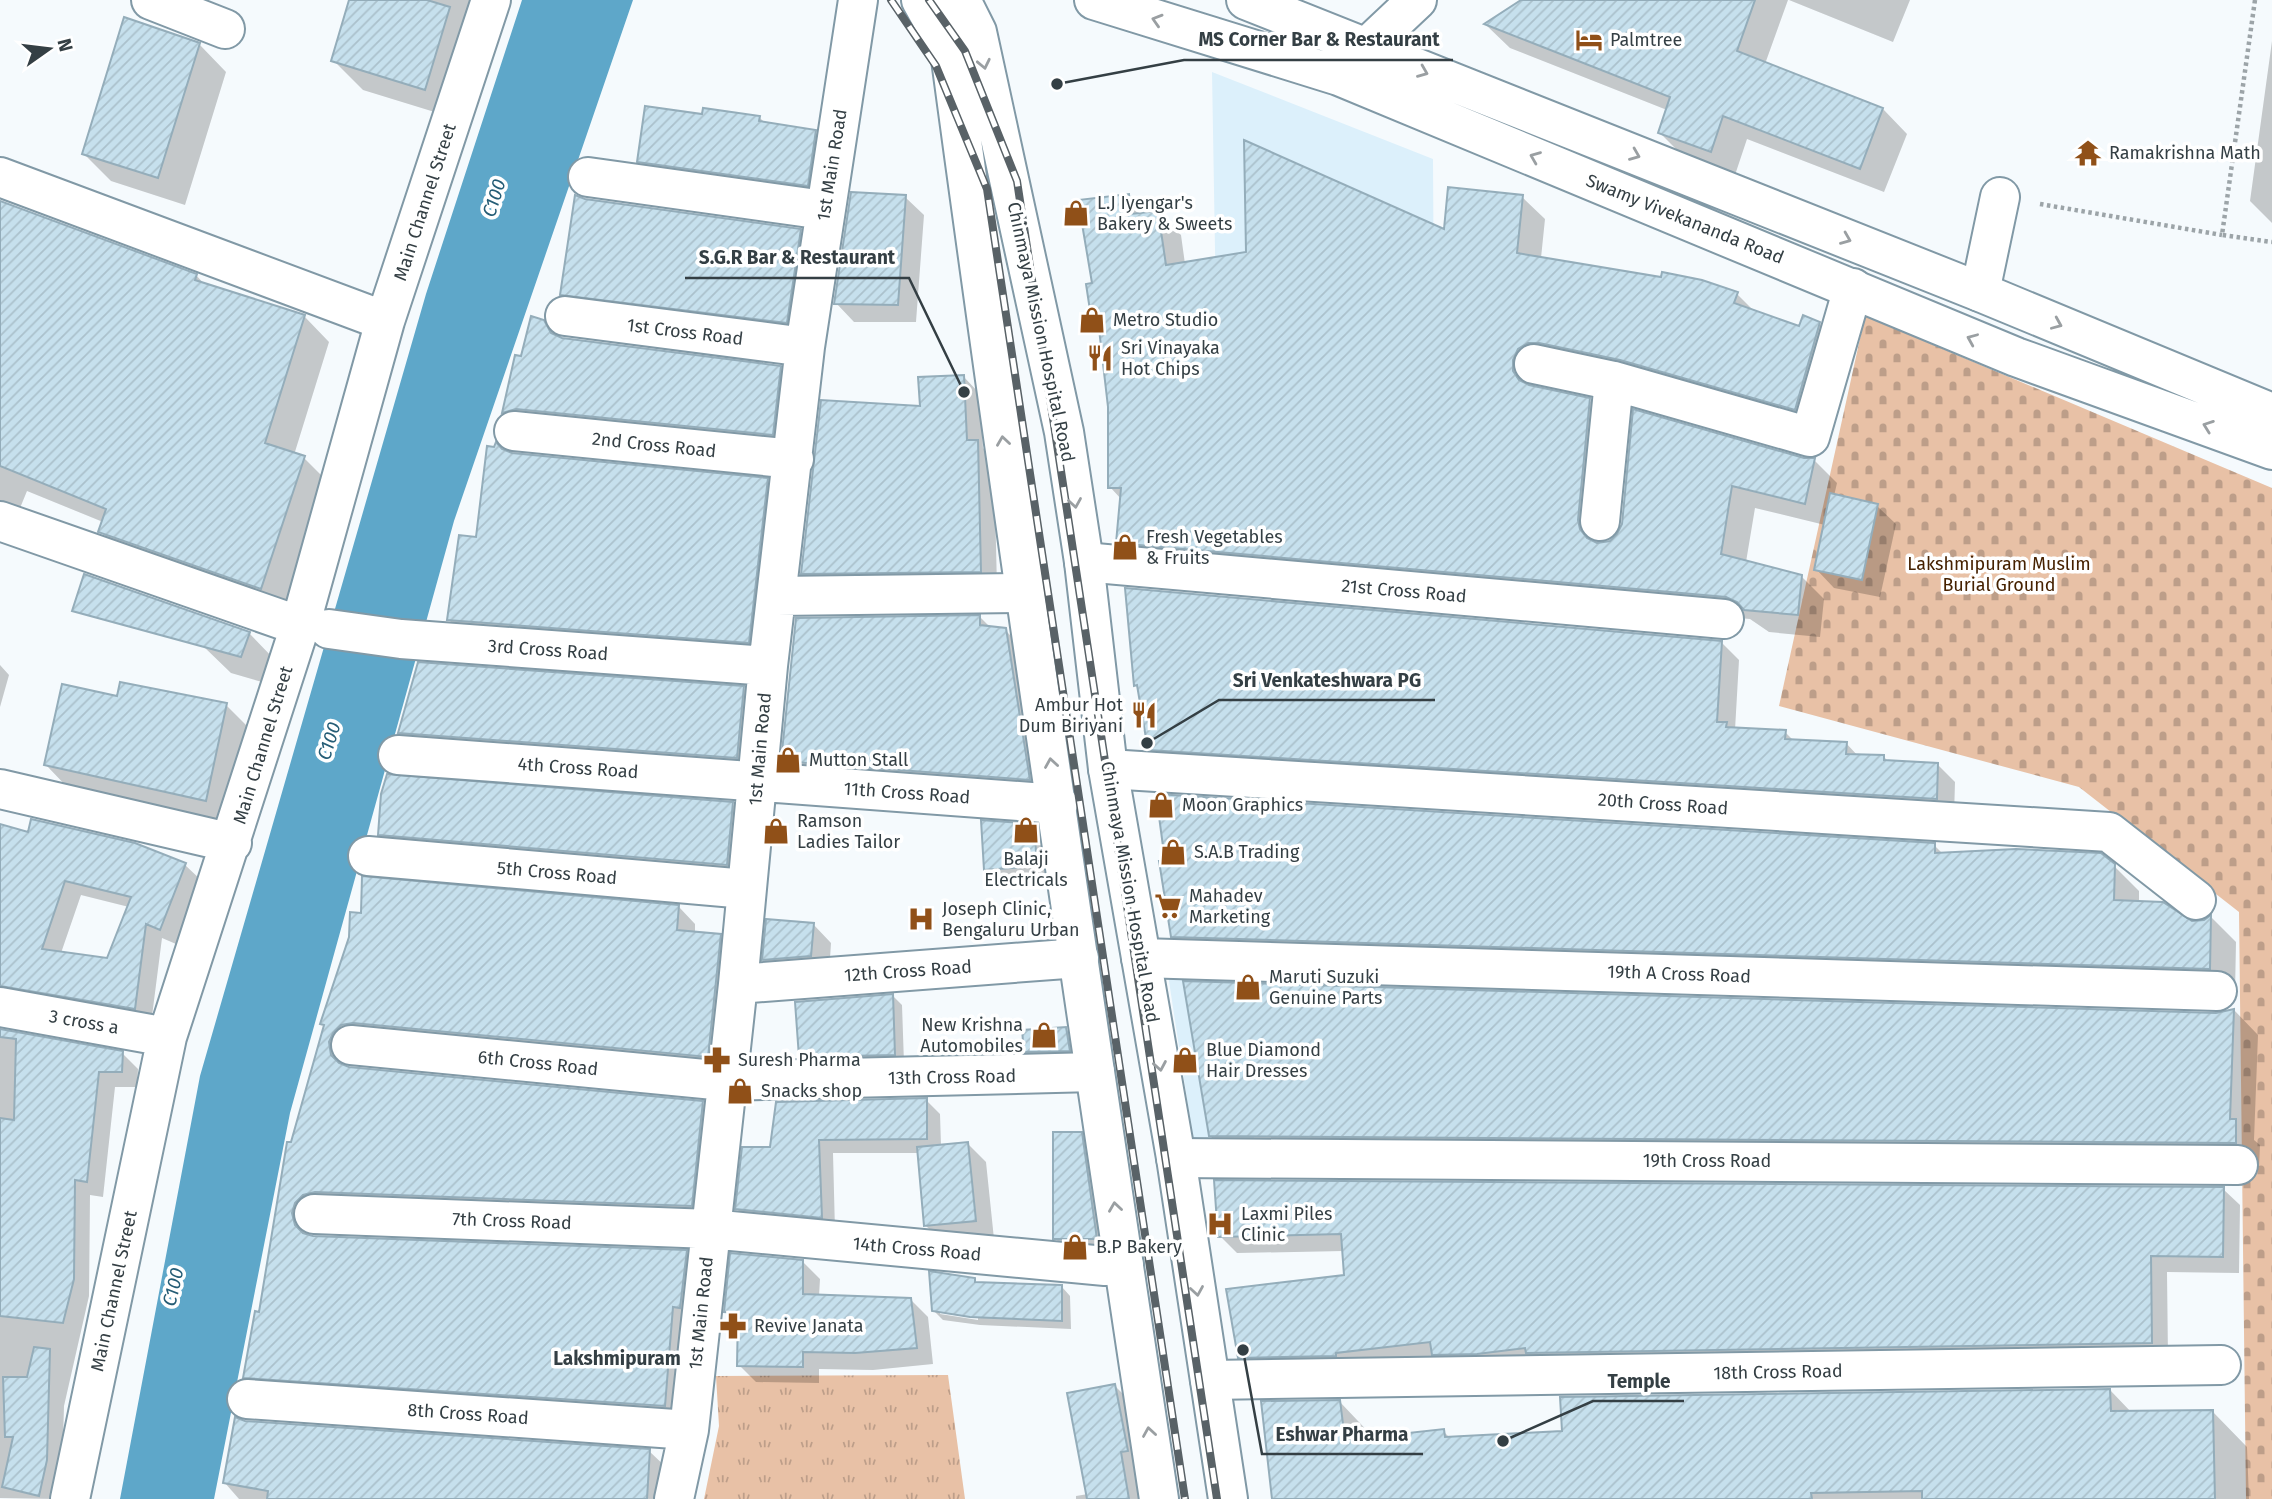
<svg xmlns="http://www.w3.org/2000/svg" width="2272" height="1499" viewBox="0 0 2272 1499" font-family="'Fira Sans',sans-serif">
<defs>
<pattern id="grass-tufts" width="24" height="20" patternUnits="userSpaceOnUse" patternTransform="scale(1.75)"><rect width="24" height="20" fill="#e8c1a6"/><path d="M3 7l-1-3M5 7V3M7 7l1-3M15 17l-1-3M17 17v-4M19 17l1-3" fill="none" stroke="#bd9e89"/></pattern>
<pattern id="cemetery-stones" width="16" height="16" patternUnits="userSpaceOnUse" patternTransform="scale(1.75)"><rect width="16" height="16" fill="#e8c1a6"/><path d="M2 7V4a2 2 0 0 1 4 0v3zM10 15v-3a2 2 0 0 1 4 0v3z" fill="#bd9e89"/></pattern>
<pattern id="building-hatch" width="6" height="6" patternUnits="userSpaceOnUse" patternTransform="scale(1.75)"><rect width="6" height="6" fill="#c6e0ed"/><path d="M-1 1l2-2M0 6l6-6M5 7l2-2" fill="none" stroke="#abc1cc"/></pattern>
</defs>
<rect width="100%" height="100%" fill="#f5fafd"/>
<path fill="#dcf0fb" d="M1212,72L1433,159L1435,496L1219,485Z
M1167,968L1256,969L1254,1152H1195Z"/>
<path fill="url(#grass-tufts)" d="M948,1375L965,1499H704L719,1426L716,1376Z"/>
<path fill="url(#cemetery-stones)" d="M1865,316L2272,488V1499H2246L2239,912L2079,787L1779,706Z"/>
<path fill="#5ea7c9" d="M522,0H633L454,521L290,1113L214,1499H120L200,1076L426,294Z"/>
<path fill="#0003" fill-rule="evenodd" d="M350,0H478L454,118L363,90L333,60Z
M1524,0H1788L1765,64L1883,109L1907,134L1884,192L1747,139L1735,175L1684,157L1660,133L1667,110L1510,48L1486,25Z
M1789,0H1910L1893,42Z
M2272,41V223L2250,201Z
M199,44L226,72L185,205L111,181L84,154Z
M704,116L759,117L766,124L815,132L832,149L824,202L656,178L639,161Z
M1128,196L1146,214L1158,213L1181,235L1185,264L1445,232L1522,197L1545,219L1541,258L1737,294L1755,312L1800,328L1819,323L1842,346L1818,432L1535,384V388L1589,400L1612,423L1600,544L1610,542L1619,535L1623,524L1804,460H1814L1837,483L1834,496L1877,506L1896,524L1880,597L1834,588L1816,569L1825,525L1755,508L1746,562L1801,576L1824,599L1820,637L1769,632L1750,619L1141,565L1118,542L1122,500L1110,487L1111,440L1102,336L1095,329L1094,284Z
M905,197L924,215L916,322H854L836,303Z
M585,200L800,231L819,249L805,340L580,313L562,295Z
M0,203L196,275L205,285L304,316L329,342L294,455L304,458L330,484L287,614L126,557L100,531L103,522L27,491L18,513L0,506Z
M543,321L559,338L780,368L795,382L787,449L518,427L504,413L516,357L523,358Z
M963,376L980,394L983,448L994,459L997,588L820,591L803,573L922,408Z
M502,451L767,480L784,498L766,659L466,637L449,620L478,539Z
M980,617L991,628L1005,630L1022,647L1046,796L800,778L783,761Z
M249,633L276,661L269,684L231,673L203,646Z
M1721,642L1739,660L1735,730L1785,732L1794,741L1846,743L1858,756L1884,757L1889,762L1937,764L1955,782L1954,816L1167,767L1150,749L1139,688L1136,685Z
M0,665L9,675L0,707Z
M743,688L763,708L757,777L420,753L400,733Z
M118,698L226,705L251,730L230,825L70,790L46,765Z
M732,804L745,816L739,877L393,847L380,834Z
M0,825L29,835L185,865L201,880L176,944L162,938L151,1024L0,1008ZM81,895L129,907L109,960L61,953Z
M1033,826L1042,835L1045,875L994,878L985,869Z
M1934,845L1944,855L2114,866L2139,891V903L2192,923L2204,922L2211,917L2236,942L2235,993L1198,962L1172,936Z
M679,907L695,924V933L720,936L737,952L724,1073L345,1060L347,1068L702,1103L719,1119L708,1222L308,1230L310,1237L686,1252L703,1268L681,1421L261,1394L245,1378L260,1314L293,1144L325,1027L322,1024Z
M813,924L831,943L829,974L782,978L764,960Z
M893,996L902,1005L904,1063L810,1066L801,1057Z
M2234,1010L2258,1035L2254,1140L2260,1145L2259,1167L1235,1160L1210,1136Z
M1066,1029L1075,1038L1078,1059L1034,1060L1025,1051Z
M0,1031L122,1053L138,1069L137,1087H115L103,1197L90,1195L89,1296L64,1406L62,1476L57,1499L0,1498Z
M926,1100L940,1114L941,1146L968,1144L986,1162L994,1239L945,1244L926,1226L919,1153H833L835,1231L751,1223L737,1209L771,1148Z
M1081,1133L1096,1148L1110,1253H1069L1055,1238Z
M2223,1189L2240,1205L2239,1273L2167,1272L2168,1359L1256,1374L1239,1357L1346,1276L1344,1251L1237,1253L1220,1236Z
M802,1261L820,1279L819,1296L911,1300L928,1317L933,1364L873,1370L819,1369V1383L756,1382L739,1365V1324L726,1311Z
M974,1280L979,1284L1062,1287L1070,1296L1071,1329L980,1325L943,1320L934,1311ZM940,1311L978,1316V1320L940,1314Z
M1115,1386L1138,1409L1147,1499H1076V1496L1088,1494Z
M2110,1390L2132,1413L2213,1412L2247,1447L2249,1499H1273L1340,1402L1375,1439L1443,1431L1450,1438L1564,1433Z
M649,1451L668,1469L666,1499H239L225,1483Z"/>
<path fill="url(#building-hatch)" stroke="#94adba" stroke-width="2" fill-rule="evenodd" d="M349,0H427L450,7L425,90L331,61Z
M1521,0H1755L1737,51L1883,108L1860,169L1723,116L1711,152L1658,133L1670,97L1484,24Z
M124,17L200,43L158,178L82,154Z
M645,106L702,114L703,108L760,116L759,121L816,130L808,186L637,162Z
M1244,140L1444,229L1448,187L1523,195L1517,253L1661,277L1662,272L1702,280L1738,292L1734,303L1799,326L1803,315L1820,322L1795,410L1620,360L1539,343H1528L1518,349L1513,360V371L1519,380L1529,385L1590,398L1578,520L1580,529L1587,538L1597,543L1610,541L1617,534L1622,524L1633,409L1804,458H1815L1805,504L1732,486L1721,554L1802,575L1798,615L1744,610L1737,602L1726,597L1116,543L1121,488H1108V407L1099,329L1093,330L1086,284L1092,283L1078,200L1129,194L1131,214L1158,211L1166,265L1246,252Z
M851,192L906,195L898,305L834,304Z
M575,195L585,199L801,229L787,323L560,295Z
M0,201L197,274L195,280L305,315L265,443L305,456L261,589L98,532L106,509L0,466Z
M531,316L544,320L551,333L562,338L781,366L773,435L516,409L502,413L515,355L521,356Z
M964,375L967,440H978L981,572L801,574L821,400L920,406L918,377Z
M496,442L502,449L512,453L768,478L749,643L447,620L459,535L476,537L487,446L494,447Z
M1830,493L1878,504L1862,580L1814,570Z
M84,574L250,632L241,657L72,611Z
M1125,588L1722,641L1717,722H1727L1726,727L1786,730L1785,739L1847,742L1846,754L1884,755V760L1938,763L1937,799L1148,750L1137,685L1134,686Z
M980,615V625L1006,628L1030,780L781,761L796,618Z
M418,662L744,686L737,758L398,733Z
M120,682L227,703L206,801L44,765L62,684L117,696Z
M387,774L733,802L727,865L378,835L381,794Z
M1156,794L1935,843V853L2016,849L2101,853L2115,864L2114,900L2163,902L2192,921L2204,920L2211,915L2210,969L1171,937L1159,861H1165Z
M31,819L135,843L186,863L160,930L146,924L135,1009L0,986V824L28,832ZM65,881L131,897L107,958L42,949Z
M981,820L1034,824L1037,866L984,870Z
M362,876L679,905L677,930L721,934L708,1057L353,1023L341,1025L333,1033L329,1042L331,1055L339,1063L349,1067L703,1101L692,1206L315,1192L303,1195L295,1203L292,1213L295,1225L303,1233L313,1236L687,1250L680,1308L673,1307L665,1406L243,1378L255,1311L259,1312L287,1142H291L324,1025L320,1024L349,937L350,912L361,913Z
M766,919L814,923L811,956L762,960Z
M1183,981L2216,1013L2234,1009L2230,1119H2236V1143L1209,1136Z
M893,994L895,1055L799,1057L795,1002Z
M1066,1027L1070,1051L1024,1052L1022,1030Z
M0,1029L123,1051L122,1072H99L87,1182L75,1180L74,1279L63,1323L0,1316V1118L14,1120L16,1039L0,1037Z
M927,1098V1139L819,1140L822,1218L735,1209L742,1147H770L776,1102Z
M1053,1132H1082L1097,1239H1053Z
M968,1142L976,1221L924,1226L917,1147Z
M1214,1180L2224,1187L2223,1257L2151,1256L2152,1343L1526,1353L1525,1348L1477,1354L1432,1355L1430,1342L1336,1353V1356L1238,1358L1226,1289L1344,1275L1341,1234L1218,1237Z
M730,1253L803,1260V1294L911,1298L917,1348L855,1353L803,1352V1367L737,1366L738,1313L724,1312Z
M929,1271L975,1278V1282L1062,1285V1321L970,1317L932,1311Z
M34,1347L50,1349L47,1460L39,1496L2,1487L13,1437H5L3,1377H27Z
M1115,1384L1128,1451L1121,1452L1129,1499H1087L1067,1393Z
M2110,1389L2111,1411L2213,1410L2215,1499H1922V1491L1811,1493L1812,1499H1272L1261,1401L1340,1400L1345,1440L1444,1429L1445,1437L1562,1431L1560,1397Z
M235,1417L245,1421L650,1449L647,1499H267L268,1491L223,1483Z"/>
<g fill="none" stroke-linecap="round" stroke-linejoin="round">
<g stroke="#8199a6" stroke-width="42">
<path id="minor" d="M151,0L225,29
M0,177L385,321
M588,177L824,210
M1980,292L2000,197
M565,316L805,347
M1534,364L1614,381
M514,431L794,459
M0,521L300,626
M1600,521L1614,381L1810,437L1853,288
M1084,562L1724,619
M777,596L1023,593
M329,629L401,639L768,666
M398,755L1058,804
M1108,769L2109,832L2196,900
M0,789L232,843
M368,856L746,889
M1141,958L2217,991
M738,984L1079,958
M0,1007L167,1037
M351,1045L725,1081L1095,1072
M1176,1158L2238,1165
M314,1214L710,1229L1105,1266L1124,1265
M1210,1380L2221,1365
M247,1399L689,1430
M70,1499L167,1037L300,626L385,321L491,0
M674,1499L689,1430L738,984L768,666L805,347L858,0"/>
</g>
<g stroke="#8199a6" stroke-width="42">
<path id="major" d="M921,0L950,52C1015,535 1086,1017 1159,1499
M961,0L977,32L1064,432L1084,562L1108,769L1176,1158L1228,1499
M1094,0L1339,76L2016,357L2272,450
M1246,0L1980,292L2272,413
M1350,63L1417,0"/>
</g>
<path stroke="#9ca4a8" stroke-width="4.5" stroke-dasharray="3.5 3.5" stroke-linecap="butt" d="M2255,0L2222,235L2272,242
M2040,204L2222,235"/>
<use href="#minor" stroke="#fff" stroke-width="38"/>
<use href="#major" stroke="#fff" stroke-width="38"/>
<g stroke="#596267" stroke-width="8">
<path id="rail" d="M891,0L936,66L987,189L1185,1499
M929,0L965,51L1017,181L1217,1499"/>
</g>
<use href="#rail" stroke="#fff" stroke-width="5" stroke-dasharray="16" stroke-linecap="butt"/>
</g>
<defs><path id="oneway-chevron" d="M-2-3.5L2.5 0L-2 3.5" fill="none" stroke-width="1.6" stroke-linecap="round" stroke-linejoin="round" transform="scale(1.75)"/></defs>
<g stroke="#9a9fa2">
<use href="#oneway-chevron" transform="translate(1157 20) rotate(-163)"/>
<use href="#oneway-chevron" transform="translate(984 64) rotate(78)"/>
<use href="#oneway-chevron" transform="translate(1423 72) rotate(22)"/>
<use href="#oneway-chevron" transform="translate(1635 155) rotate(22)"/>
<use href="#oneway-chevron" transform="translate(1535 157) rotate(-158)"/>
<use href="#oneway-chevron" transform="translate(1846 239) rotate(22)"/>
<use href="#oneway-chevron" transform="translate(2057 324) rotate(23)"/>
<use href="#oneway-chevron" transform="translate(1972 339) rotate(-157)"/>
<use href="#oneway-chevron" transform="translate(2208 426) rotate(-160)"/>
<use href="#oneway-chevron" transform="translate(1003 441) rotate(-98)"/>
<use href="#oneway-chevron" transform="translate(1075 503) rotate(81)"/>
<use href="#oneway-chevron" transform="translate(1051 763) rotate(-99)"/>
<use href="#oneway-chevron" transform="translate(1160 1066) rotate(80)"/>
<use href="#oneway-chevron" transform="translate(1115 1207) rotate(-98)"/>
<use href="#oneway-chevron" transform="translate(1197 1291) rotate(81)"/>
<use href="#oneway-chevron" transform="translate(1149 1432) rotate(-99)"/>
</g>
<defs>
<g id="hotel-bare" transform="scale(2.1)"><path d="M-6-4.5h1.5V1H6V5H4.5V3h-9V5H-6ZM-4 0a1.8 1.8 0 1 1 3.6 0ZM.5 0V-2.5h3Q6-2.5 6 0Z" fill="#905018" stroke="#fff" stroke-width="2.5" paint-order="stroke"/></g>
<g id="temple-bare" transform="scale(2.1)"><path d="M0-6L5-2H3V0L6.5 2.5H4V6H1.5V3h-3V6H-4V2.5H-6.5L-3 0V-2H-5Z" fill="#905018" stroke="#fff" stroke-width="2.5" paint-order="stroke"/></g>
<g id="shop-bare" transform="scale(2.1)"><path d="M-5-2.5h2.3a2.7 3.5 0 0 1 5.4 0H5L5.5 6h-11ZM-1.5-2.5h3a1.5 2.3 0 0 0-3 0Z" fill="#905018" stroke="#fff" stroke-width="2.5" paint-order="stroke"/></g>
<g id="restaurant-bare" transform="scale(2.1)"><path d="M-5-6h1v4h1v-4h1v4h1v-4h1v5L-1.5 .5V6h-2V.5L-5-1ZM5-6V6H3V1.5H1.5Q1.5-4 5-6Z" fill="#905018" stroke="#fff" stroke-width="2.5" paint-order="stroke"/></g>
<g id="supermarket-bare" transform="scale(2.1)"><path d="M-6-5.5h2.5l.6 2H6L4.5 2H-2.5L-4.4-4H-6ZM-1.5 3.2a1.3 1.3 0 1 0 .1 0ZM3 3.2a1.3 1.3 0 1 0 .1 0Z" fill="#905018" stroke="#fff" stroke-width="2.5" paint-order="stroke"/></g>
<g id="hospital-bare" transform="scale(2.1)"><path d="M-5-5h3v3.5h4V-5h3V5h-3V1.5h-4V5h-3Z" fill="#905018" stroke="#fff" stroke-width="2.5" paint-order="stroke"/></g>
<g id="pharmacy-bare" transform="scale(2.1)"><path d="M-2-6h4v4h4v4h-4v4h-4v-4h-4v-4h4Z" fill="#905018" stroke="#fff" stroke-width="2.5" paint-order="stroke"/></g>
</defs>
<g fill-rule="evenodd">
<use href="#hotel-bare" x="1589" y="40"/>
<use href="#temple-bare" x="2088" y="153"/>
<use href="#shop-bare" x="1076" y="213"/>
<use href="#shop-bare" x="1092" y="320"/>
<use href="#restaurant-bare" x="1100" y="358"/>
<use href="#shop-bare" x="1125" y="547"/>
<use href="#restaurant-bare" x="1144" y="715"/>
<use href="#shop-bare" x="788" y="760"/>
<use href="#shop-bare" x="1161" y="805"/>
<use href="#shop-bare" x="1026" y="830"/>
<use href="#shop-bare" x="776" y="831"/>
<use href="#shop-bare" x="1173" y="852"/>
<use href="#supermarket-bare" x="1168" y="906"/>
<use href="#hospital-bare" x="921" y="919"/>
<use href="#shop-bare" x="1248" y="987"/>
<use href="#shop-bare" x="1044" y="1035"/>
<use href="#pharmacy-bare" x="717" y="1060"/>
<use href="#shop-bare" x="1185" y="1060"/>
<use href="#shop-bare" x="740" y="1091"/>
<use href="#hospital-bare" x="1220" y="1224"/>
<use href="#shop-bare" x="1075" y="1247"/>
<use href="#pharmacy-bare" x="733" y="1326"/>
</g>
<g text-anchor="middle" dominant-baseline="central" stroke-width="7" stroke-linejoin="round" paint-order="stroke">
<g font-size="18" fill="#343f44" stroke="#fff" text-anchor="start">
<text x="1610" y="40">Palmtree</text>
<text x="2109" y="153">Ramakrishna Math</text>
<text x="1097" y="203">L.J Iyengar's<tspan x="1097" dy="21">Bakery &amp; Sweets</tspan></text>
<text x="1113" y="320">Metro Studio</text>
<text x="1121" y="348">Sri Vinayaka<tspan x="1121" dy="21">Hot Chips</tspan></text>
<text x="1146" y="537">Fresh Vegetables<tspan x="1146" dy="21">&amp; Fruits</tspan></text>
<text x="1123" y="705" text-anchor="end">Ambur Hot<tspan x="1123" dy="21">Dum Biriyani</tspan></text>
<text x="809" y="760">Mutton Stall</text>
<text x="1182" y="805">Moon Graphics</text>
<text x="797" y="821">Ramson<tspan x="797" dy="21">Ladies Tailor</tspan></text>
<text x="1194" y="852">S.A.B Trading</text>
<text x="1026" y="859" text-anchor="middle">Balaji<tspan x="1026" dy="21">Electricals</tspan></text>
<text x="1189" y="896">Mahadev<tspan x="1189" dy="21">Marketing</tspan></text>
<text x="942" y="909">Joseph Clinic,<tspan x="942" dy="21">Bengaluru Urban</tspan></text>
<text x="1269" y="977">Maruti Suzuki<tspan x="1269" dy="21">Genuine Parts</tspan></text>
<text x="1023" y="1025" text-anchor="end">New Krishna<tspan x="1023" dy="21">Automobiles</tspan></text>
<text x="1206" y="1050">Blue Diamond<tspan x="1206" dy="21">Hair Dresses</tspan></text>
<text x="738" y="1060">Suresh Pharma</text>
<text x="761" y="1091">Snacks shop</text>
<text x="1241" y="1214">Laxmi Piles<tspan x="1241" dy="21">Clinic</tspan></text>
<text x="1096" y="1247">B.P Bakery</text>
<text x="754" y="1326">Revive Janata</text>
</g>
<g font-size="18" fill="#343f44" stroke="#fff">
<text transform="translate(832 165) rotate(-81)">1st Main Road</text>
<text transform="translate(425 202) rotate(-72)">Main Channel Street</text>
<text transform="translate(1685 219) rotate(22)">Swamy Vivekananda Road</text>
<text transform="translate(685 332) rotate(7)">1st Cross Road</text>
<text transform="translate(1041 332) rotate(78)">Chinmaya Mission Hospital Road</text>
<text transform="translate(654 445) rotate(6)">2nd Cross Road</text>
<text transform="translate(1404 591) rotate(5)">21st Cross Road</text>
<text transform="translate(548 650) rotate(4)">3rd Cross Road</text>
<text transform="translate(263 745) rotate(-73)">Main Channel Street</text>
<text transform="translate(760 749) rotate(-85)">1st Main Road</text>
<text transform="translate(578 768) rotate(4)">4th Cross Road</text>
<text transform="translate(907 793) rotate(4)">11th Cross Road</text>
<text transform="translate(1663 804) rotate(4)">20th Cross Road</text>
<text transform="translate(557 873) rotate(5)">5th Cross Road</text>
<text transform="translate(1130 892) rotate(80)">Chinmaya Mission Hospital Road</text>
<text transform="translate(908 971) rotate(-4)">12th Cross Road</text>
<text transform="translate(1679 974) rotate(2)">19th A Cross Road</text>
<text transform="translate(84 1022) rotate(10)">3 cross a</text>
<text transform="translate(538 1063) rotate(6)">6th Cross Road</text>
<text transform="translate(952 1077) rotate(-1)">13th Cross Road</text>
<text x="1707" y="1161">19th Cross Road</text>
<text transform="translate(512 1221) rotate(2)">7th Cross Road</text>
<text transform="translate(917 1249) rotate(5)">14th Cross Road</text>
<text transform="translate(114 1291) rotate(-78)">Main Channel Street</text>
<text transform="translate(701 1313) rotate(-84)">1st Main Road</text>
<text transform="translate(1778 1372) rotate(-1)">18th Cross Road</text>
<text transform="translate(468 1414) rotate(4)">8th Cross Road</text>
</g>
<g font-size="18" fill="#452100" stroke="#fff">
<text x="1999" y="564">Lakshmipuram Muslim<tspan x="1999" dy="21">Burial Ground</tspan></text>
</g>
<g font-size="19" font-style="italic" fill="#255d76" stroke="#fff">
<text transform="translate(494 198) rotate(-73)">C100</text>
<text transform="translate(329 741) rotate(-73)">C100</text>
<text transform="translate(173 1287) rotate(-77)">C100</text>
</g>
<g font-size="19" font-weight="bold" fill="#343f44" stroke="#fff">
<text x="617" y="1358">Lakshmipuram</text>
</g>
</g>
<path fill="none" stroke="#343f44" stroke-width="2.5" d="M1057 84L1184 60H1453M964 392L909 278H685M1147 743L1219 700H1435M1503 1441L1593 1401H1684M1243 1350L1262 1454H1423"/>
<g fill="#343f44" stroke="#fff" stroke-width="2.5">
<circle cx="1057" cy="84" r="7"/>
<circle cx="964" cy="392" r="7"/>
<circle cx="1147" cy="743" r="7"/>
<circle cx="1503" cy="1441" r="7"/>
<circle cx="1243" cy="1350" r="7"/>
</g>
<g font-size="19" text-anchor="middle" font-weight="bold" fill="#343f44" stroke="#fff" stroke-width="7" stroke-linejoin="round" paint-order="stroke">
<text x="1319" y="46">MS Corner Bar &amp; Restaurant</text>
<text x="797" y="264">S.G.R Bar &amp; Restaurant</text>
<text x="1327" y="687">Sri Venkateshwara PG</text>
<text x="1639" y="1388">Temple</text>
<text x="1342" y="1441">Eshwar Pharma</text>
</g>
<g transform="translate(49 49) rotate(76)" stroke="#ffffff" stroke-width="5" paint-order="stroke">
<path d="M0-5L12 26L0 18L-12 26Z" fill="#343f44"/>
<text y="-10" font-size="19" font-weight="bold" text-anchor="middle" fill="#343f44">N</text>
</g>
</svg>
